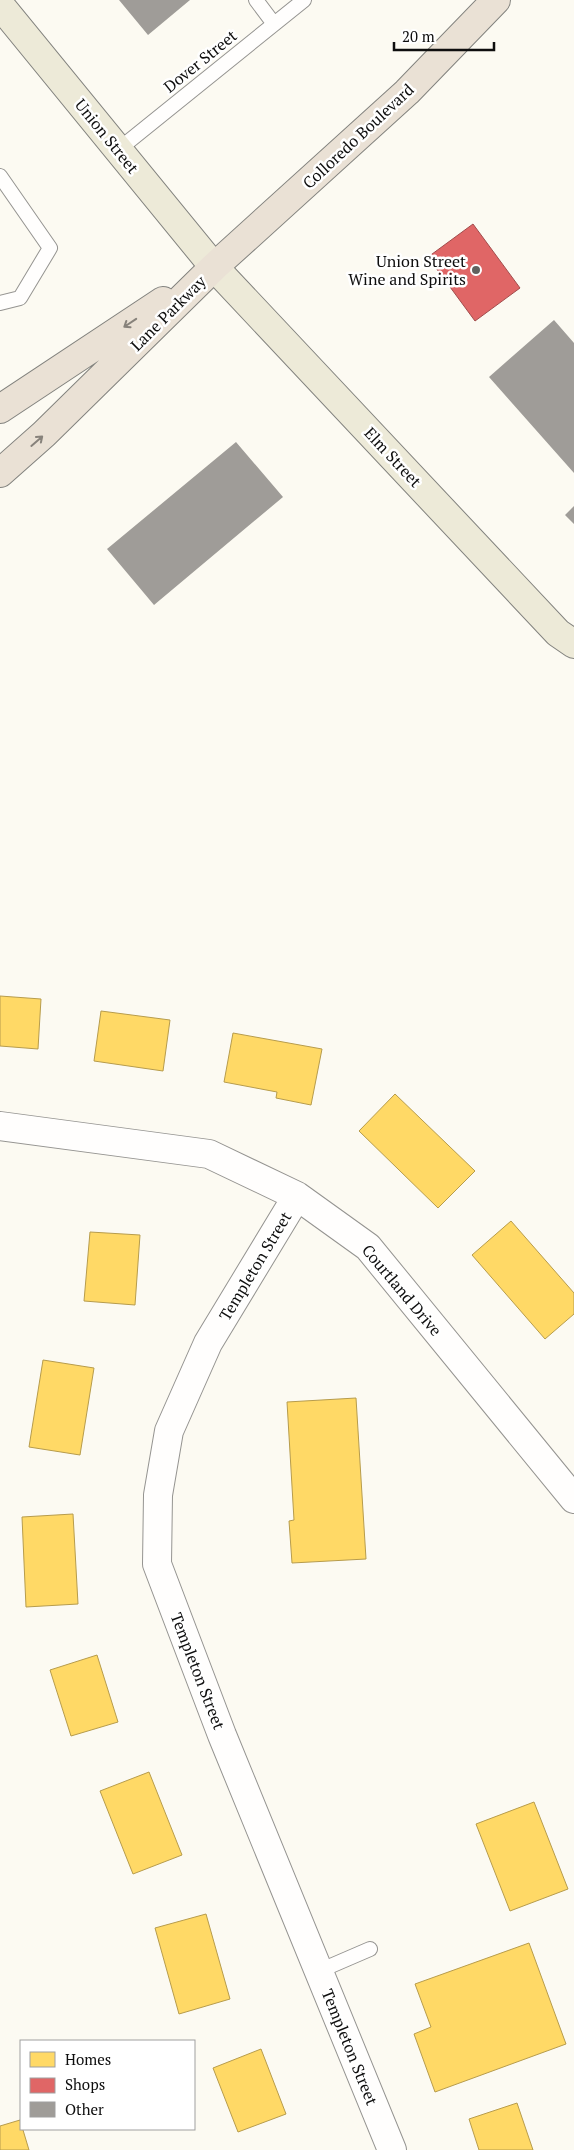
<svg xmlns="http://www.w3.org/2000/svg" width="574" height="2150" viewBox="0 0 574 2150" font-family="'PT Serif',serif">
<rect width="100%" height="100%" fill="#fcfaf2"/>
<path fill="#ffd966" stroke="#b79c4c" d="M0,996L41,999L38,1049L0,1046Z
M101,1011L170,1020L163,1071L94,1061Z
M233,1033L322,1049L311,1105L276,1098L277,1092L224,1082Z
M395,1094L475,1171L438,1208L359,1131Z
M511,1221L574,1293V1314L545,1339L472,1255Z
M90,1232L140,1235L135,1305L84,1301Z
M43,1360L94,1368L80,1455L29,1447Z
M356,1398L366,1559L292,1563L289,1521L294,1520L287,1402Z
M73,1514L78,1604L26,1607L22,1517Z
M97,1655L118,1722L71,1736L50,1670Z
M149,1772L182,1855L133,1874L100,1791Z
M534,1802L568,1889L510,1911L476,1824Z
M206,1914L230,1999L179,2014L155,1928Z
M529,1943L566,2044L435,2092L414,2034L431,2027L415,1984Z
M261,2049L286,2114L238,2132L213,2068Z
M517,2103L533,2150H479L469,2119Z
M20,2120L29,2150H0V2126Z"/>
<path fill="#e06666" stroke="#a14c4c" d="M473,224L520,288L475,321L428,257Z"/>
<path fill="#9f9c98" d="M119,0H190L148,35Z
M554,320L574,343V473L489,377Z
M236,442L283,497L154,605L107,549Z
M574,506V524L565,515Z"/>
<g fill="none" stroke-linecap="round" stroke-linejoin="round">
<g stroke="#959491" stroke-width="16">
<path id="lane" d="M256,0L274,24
M118,150L304,0
M0,176L50,248L20,298L0,303
M319,1971L370,1949"/>
</g>
<g stroke="#959491" stroke-width="30">
<path id="street" d="M0,1126L209,1154L297,1196L368,1247L574,1499
M297,1196L208,1343L169,1431L158,1495L157,1564L222,1735L392,2150"/>
</g>
<g stroke="#82827e" stroke-width="30">
<path id="primary" d="M0,5L214,267L558,633L574,644"/>
</g>
<g stroke="#82827e" stroke-width="30">
<path id="highway" d="M0,409L163,301
M0,473L44,434L214,267L407,92L496,0"/>
</g>
<use href="#lane" stroke="#fffefd" stroke-width="14"/>
<use href="#street" stroke="#fffefd" stroke-width="28"/>
<use href="#primary" stroke="#edead8" stroke-width="28"/>
<use href="#highway" stroke="#eae1d5" stroke-width="28"/>
</g>
<defs><path id="oneway-shaft" d="M-6 0H5M1.5-3L5.5 0L1.5 3" fill="none" stroke-width="1.6" stroke-linecap="round" stroke-linejoin="round" transform="scale(1.25)"/></defs>
<g stroke="#87827b">
<use href="#oneway-shaft" transform="translate(130 323) rotate(146)"/>
<use href="#oneway-shaft" transform="translate(37 441) rotate(-41)"/>
</g>
<circle fill="#61615e" stroke="#fff" stroke-width="2" cx="476" cy="270" r="5"/>
<g text-anchor="middle" dominant-baseline="central" stroke-width="5" stroke-linejoin="round" paint-order="stroke">
<g font-size="16" fill="#0e0e0e" stroke="#fff">
<text transform="translate(200 61) rotate(-39)">Dover Street</text>
<text transform="translate(107 136) rotate(51)">Union Street</text>
<text transform="translate(358 136) rotate(-43)">Colloredo Boulevard</text>
<text transform="translate(168 313) rotate(-45)">Lane Parkway</text>
<text transform="translate(393 457) rotate(47)">Elm Street</text>
<text transform="translate(255 1266) rotate(-59)">Templeton Street</text>
<text transform="translate(402 1290) rotate(50)">Courtland Drive</text>
<text transform="translate(198 1671) rotate(69)">Templeton Street</text>
<text transform="translate(350 2047) rotate(68)">Templeton Street</text>
</g>
<g font-size="16" fill="#0e0e0e" stroke="#fff" text-anchor="end">
<text x="466" y="261">Union Street<tspan x="466" dy="18">Wine and Spirits</tspan></text>
</g>
</g>
<rect x="20" y="2040" width="175" height="90" fill="#ffffff" stroke="#9f9f9f"/>
<rect x="30" y="2052" width="25" height="15" fill="#ffd966" stroke="#9f9f9f"/>
<text x="65" y="2065" font-size="15" fill="#0e0e0e">Homes</text>
<rect x="30" y="2078" width="25" height="15" fill="#e06666" stroke="#9f9f9f"/>
<text x="65" y="2090" font-size="15" fill="#0e0e0e">Shops</text>
<rect x="30" y="2102" width="25" height="15" fill="#9f9c98" stroke="#9f9f9f"/>
<text x="65" y="2115" font-size="15" fill="#0e0e0e">Other</text>
<path d="M394 42v8h100v-8" fill="none" stroke="#0e0e0e" stroke-width="2.5"/>
<text x="402" y="42" font-size="15" fill="#0e0e0e" stroke="#ffffff" stroke-width="4" paint-order="stroke">20 m</text>
</svg>
